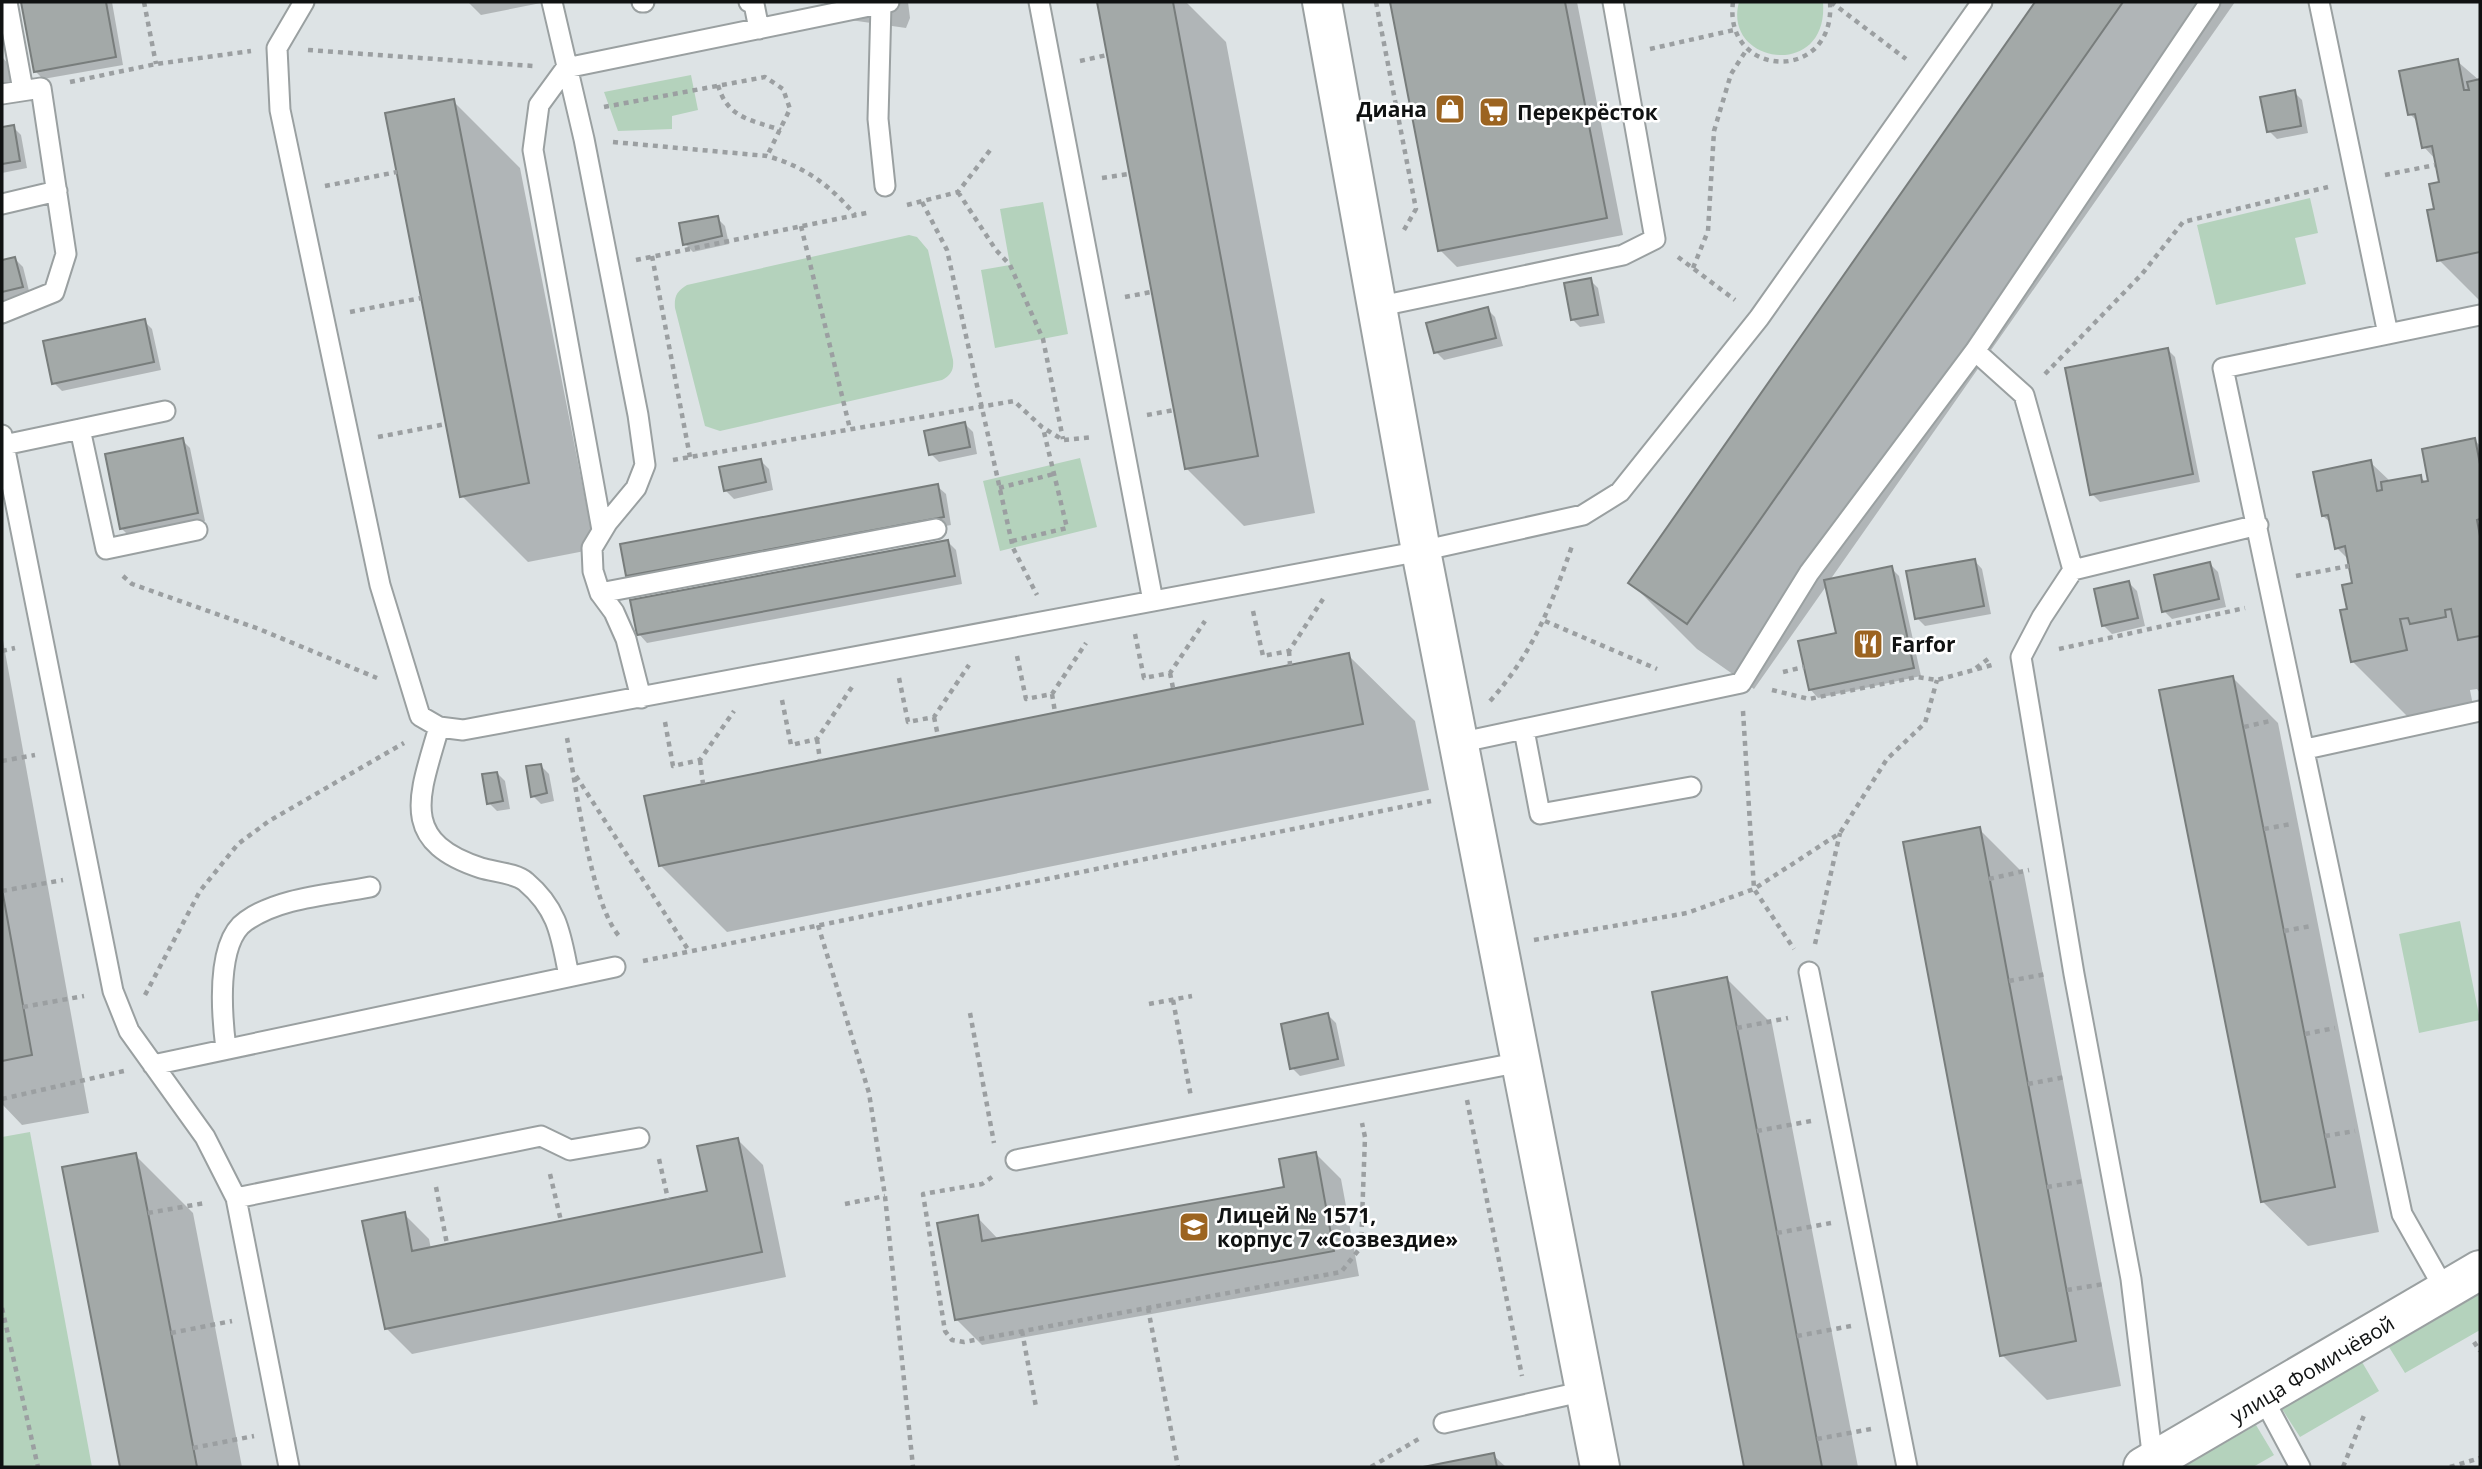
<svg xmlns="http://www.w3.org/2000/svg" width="2482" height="1469" viewBox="0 0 2482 1469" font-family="'Open Sans',sans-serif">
<rect width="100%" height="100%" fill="#dde3e5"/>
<path fill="#b4d2bc" d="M1739,2H1823C1829,81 1722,64 1739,2Z
M691,75L698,110L672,116V129L618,131L604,92Z
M2310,198L2318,233L2295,238L2306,284L2216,305L2197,225Z
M1043,202L1068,334L995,348L981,270L1010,265L1000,209Z
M909,235L917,237L928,250L953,360C954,370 951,375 942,380L720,431L705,426L675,308C674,296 677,291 687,285Z
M1080,458L1097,527L1000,551L983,481Z
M2460,921L2480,1020L2419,1033L2399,934Z
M30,1132L92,1467H2V1137Z
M2480,1294V1330L2405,1373L2389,1347Z
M2362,1362L2379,1391L2300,1437L2282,1409Z
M2256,1425L2274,1455L2253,1467H2183Z"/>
<path fill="#0003" d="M23,2H112L123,65L43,79L35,71Z
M468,2H546L481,15Z
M822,2H908L910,18L906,28L850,20Z
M1098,2H1186L1226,42L1315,513L1244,526L1186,468Z
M1392,2H1577L1623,235L1457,267L1440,250Z
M2037,2H2235L1830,580L1891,568L1899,576L1921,676L1818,698L1810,689L1838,635L1827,585L1754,689L1697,649L1631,583Z
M2,57L13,69L19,96L2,100Z
M2457,61L2480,81V301L2439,260L2436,210L2441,184L2436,160L2424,147L2419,123L2410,114Z
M2294,92L2302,100L2308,133L2277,139L2269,131Z
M453,101L520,168L595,549L528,562L462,496Z
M13,127L21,135L27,168L2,173V129Z
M717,218L725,226L729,244L693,252L685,244Z
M15,259L23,267L30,295L2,302V262Z
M1590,280L1598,288L1605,323L1580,327L1572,319Z
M1487,309L1495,317L1503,346L1444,360L1436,352Z
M144,321L152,329L161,370L62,391L54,383Z
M2167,349L2175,357L2200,482L2100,502L2092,494Z
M965,424L973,432L977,454L939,462L931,454Z
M182,440L190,448L205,521L129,536L121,528Z
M2475,440L2480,446V693L2477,689L2470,690L2476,721L2423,732L2352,661L2354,584L2350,561L2337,548L2332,524L2323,516L2370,462L2391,482L2420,477L2427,483Z
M761,461L769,469L773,490L734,499L726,491Z
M937,486L946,494L951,525L635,584L627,576Z
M948,542L956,550L962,584L647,643L639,634Z
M1974,560L1982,569L1991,614L1925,626L1917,618Z
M2210,564L2218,572L2226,607L2172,619L2164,611Z
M2129,583L2137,591L2145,626L2112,634L2104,626Z
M2,635L89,1113L22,1125L2,1104Z
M1348,655L1415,721L1429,790L727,932L660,865Z
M2233,678L2278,723L2379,1232L2308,1246L2262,1201Z
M541,766L549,774L554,801L541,804L533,796Z
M497,773L505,781L510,809L497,811L489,803Z
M1979,829L2024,874L2121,1386L2047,1400L2002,1355Z
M1727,979L1772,1024L1858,1467H1746L1654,993Z
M1328,1015L1336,1023L1345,1066L1300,1076L1292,1068Z
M738,1140L763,1165L786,1277L412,1354L386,1328L404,1214L429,1239L431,1249L709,1192Z
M1316,1154L1341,1179L1359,1276L982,1345L957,1320L977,1217L999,1240L1286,1188Z
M135,1155L193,1213L242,1467H121L64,1168Z
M1493,1455L1506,1467H1432Z"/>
<path fill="#a3a9a8" stroke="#787d7c" stroke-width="2" d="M21,2H106L116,57L34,72Z
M1097,2H1173L1258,456L1185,469Z
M1390,2H1565L1607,218L1438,251Z
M2035,2H2123L1687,624L1628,583Z
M2458,59L2464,90H2469L2467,82L2480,79V252L2437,261L2427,210L2434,209L2429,184L2439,182L2432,146L2422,148L2415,114L2408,115L2399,71Z
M2295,90L2301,126L2267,132L2260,97Z
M454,99L529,483L460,497L385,113Z
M14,125L20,161L2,164V127Z
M718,216L722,236L683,245L679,223Z
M15,257L23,287L2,292V260Z
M1591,278L1598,315L1571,320L1564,283Z
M1488,307L1496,338L1434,353L1426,323Z
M145,319L154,362L52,384L43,341Z
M2168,348L2193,474L2090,495L2065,368Z
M965,422L970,447L929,455L924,431Z
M183,438L198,513L120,529L105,454Z
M2475,438L2480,464V519L2477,520L2480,536V636L2458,640L2451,609L2445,610L2446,617L2410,624L2408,618L2400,619L2407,650L2351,662L2340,610L2347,609L2342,585L2352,583L2345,546L2335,549L2328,515L2322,516L2313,472L2371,460L2377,491L2382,490L2381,482L2421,475L2422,482L2428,481L2422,449Z
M761,459L766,482L724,491L719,467Z
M938,484L944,517L626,576L620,544Z
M948,540L955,576L637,635L630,600Z
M1975,559L1984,606L1915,619L1906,571Z
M2210,562L2219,599L2162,612L2154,575Z
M1892,566L1914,668L1809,690L1798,641L1836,633L1824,580Z
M2129,581L2138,618L2102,626L2094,589Z
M1349,653L1363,724L659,866L644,796Z
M2233,676L2335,1187L2261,1202L2159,690Z
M541,764L547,793L531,797L526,766Z
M497,772L503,801L487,804L482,774Z
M1980,827L2076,1341L2000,1356L1903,842Z
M2,889L32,1055L2,1061Z
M1727,977L1777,1233L1822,1467H1744L1652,992Z
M1328,1013L1338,1059L1290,1069L1281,1024Z
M738,1138L762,1252L385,1329L362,1221L405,1212L412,1251L707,1191L697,1146Z
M1316,1152L1334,1251L955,1320L937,1223L978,1215L982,1241L1284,1187L1279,1159Z
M136,1153L148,1213L197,1467H120L62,1167Z
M1494,1453L1497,1467H1423Z"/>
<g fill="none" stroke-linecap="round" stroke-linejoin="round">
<g stroke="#9aa0a1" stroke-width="23">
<path id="lane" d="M7,2L23,90
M304,2L277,48L280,110L380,585L420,716L439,727L463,730L1421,551L1583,515L1620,492L1759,318L1982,2
M552,2L584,139L638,415L645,465L636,488L607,523L592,548L593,571L600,593L614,612L626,639L641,698
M642,2H644
M749,2L754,4L759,29
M1039,2L1153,601
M2319,2L2388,334
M881,4L878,119L885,186
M2,94L41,88L66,254L54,292L2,313
M2,204L57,191
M1376,307L1623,255L1655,239L1613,2
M1975,351L2024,395L2073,570L2042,617L2021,657L2074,974L2131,1279L2153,1461
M80,429L165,411
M2,435L113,991L129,1031L205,1137L236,1198L289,1467
M4,445L80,429L106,549L197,530
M602,530L533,150L539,105L566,68L889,2
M2073,570L2258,525
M600,593L936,529
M439,727C420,794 397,841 481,868C494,872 516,873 526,882C559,910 561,937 569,976
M1524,730L1540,814L1691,787
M1458,743L1741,683L1809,573L1975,351L2210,2
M2306,749L2480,711
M1809,972L1907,1467
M226,1049C222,1017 215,942 246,921C280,897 330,895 370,887
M153,1065L615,967
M1016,1160L1521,1062
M236,1198L541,1136L570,1150L639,1138
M2445,1290L2402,1214L2223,368L2480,315
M2263,1398L2300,1467
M1444,1423L1585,1391"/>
</g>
<g stroke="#9aa0a1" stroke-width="42">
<path id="street" d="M1322,2L1421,551L1600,1467"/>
</g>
<g stroke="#9aa0a1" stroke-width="42">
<path id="secondary" d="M2143,1467L2480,1270"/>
</g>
<path stroke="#9b9fa1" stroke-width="4.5" stroke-dasharray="5 5" stroke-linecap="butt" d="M144,2L156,64
M1376,2L1416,209L1404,230
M1733,2C1723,79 1836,84 1830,2
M1831,2L1906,59
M1650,49L1734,30
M308,50L533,66
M1080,61L1107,55
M70,82L156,64L251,51
M718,85C727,118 751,120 781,130
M604,107L765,77L783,89L790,109L767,156
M613,142L767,156C804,166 831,186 855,215
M2385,175L2435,165
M1102,178L1129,174
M325,186L397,172
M958,192L996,250L1010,265L1043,339L1063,439
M922,202L947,250L1013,548L1037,595
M907,205L958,192L991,149
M801,226L850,429
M652,256L690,457
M1678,257L1735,300
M636,260L871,212
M1693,268L1708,231L1714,131L1731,74L1747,49
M1125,297L1151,292
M350,312L421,298
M2045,374L2142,274L2183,222L2328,187
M1147,415L1174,410
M378,437L446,424
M673,460L1014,401L1042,427L1063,440L1093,437
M999,488L1054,474
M1012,541L1067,528L1043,428
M123,576L132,584L259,629L377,678
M2296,576L2349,566
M1253,611L1263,656L1289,651L1323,599
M1545,621L1657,669
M1135,634L1144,678L1170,673L1205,621
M2059,649L2245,608
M2,651L15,648
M1289,651L1290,665
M1017,656L1026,699L1052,694L1086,643
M1976,668L1992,656
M1783,672L1804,667
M1170,673L1173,688
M899,678L908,722L934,717L969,665
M1772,690L1809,699L1917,677L1937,680L1992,665
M1052,694L1055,712
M782,700L791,745L817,739L852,687
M1490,701C1533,653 1551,606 1572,546
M1743,711L1754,889L1794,949
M934,717L938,736
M665,722L673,766L700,760L734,711
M2244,727L2270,721
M567,738C576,785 591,906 620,937
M817,739L820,760
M700,760L703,784
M2,761L35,755
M576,776L689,951
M2264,829L2291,824
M1989,879L2029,870
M2,891L63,880
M818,925L869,1093L885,1196L913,1467
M2284,931L2311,926
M1534,940L1687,913L1754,889L1840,833L1887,759L1925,723L1937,680
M1815,944L1840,833
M643,961L1431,801
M2009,981L2046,974
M145,995L200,891L238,844L269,821L404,743
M1173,1000L1191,1097
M1149,1004L1192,996
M23,1007L84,996
M970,1013L994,1143
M1737,1028L1788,1018
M2305,1034L2335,1028
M2028,1084L2065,1077
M2,1099L124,1071
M1467,1100L1522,1376
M1757,1131L1811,1121
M2325,1136L2355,1131
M659,1159L668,1199
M550,1174L561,1221
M992,1177L982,1184L923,1194L945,1331L952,1340L964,1342L1341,1272L1361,1247L1365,1137L1362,1123
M436,1187L447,1244
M2047,1187L2084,1181
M845,1204L885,1196
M148,1213L205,1203
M1777,1233L1831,1223
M2067,1290L2104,1284
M2,1308L38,1467
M1148,1308L1178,1467
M1022,1331L1036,1407
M171,1333L232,1321
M1797,1336L1851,1326
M2474,1342L2480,1351
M1817,1439L1871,1429
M193,1448L254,1436
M1371,1467L1422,1437
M2343,1467L2365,1413
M2450,1467L2480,1458"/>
<use href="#lane" stroke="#fff" stroke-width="19"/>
<use href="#street" stroke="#fff" stroke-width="38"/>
<use href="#secondary" stroke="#fff" stroke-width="38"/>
</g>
<defs>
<g id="shop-square" transform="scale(1.575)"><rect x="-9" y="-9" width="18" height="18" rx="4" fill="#9c6420" stroke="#fff"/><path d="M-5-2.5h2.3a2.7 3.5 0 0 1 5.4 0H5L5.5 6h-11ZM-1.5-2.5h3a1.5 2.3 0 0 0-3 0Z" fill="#fff"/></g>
<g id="supermarket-square" transform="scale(1.575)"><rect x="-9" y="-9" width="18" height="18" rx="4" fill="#9c6420" stroke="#fff"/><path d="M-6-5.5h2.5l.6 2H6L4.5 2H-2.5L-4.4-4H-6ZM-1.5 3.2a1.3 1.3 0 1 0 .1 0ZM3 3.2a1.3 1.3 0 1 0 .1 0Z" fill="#fff"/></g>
<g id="restaurant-square" transform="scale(1.575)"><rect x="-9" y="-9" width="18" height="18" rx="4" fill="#9c6420" stroke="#fff"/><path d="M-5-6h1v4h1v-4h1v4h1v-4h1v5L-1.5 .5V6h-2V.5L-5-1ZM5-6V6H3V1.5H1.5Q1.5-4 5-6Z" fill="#fff"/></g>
<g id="school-square" transform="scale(1.575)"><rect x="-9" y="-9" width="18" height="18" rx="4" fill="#9c6420" stroke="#fff"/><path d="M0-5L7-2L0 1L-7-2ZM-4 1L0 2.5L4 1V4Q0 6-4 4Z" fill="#fff"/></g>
</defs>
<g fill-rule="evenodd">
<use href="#shop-square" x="1450" y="109"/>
<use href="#supermarket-square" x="1494" y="112"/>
<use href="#restaurant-square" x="1868" y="644"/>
<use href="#school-square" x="1194" y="1227"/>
</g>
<g text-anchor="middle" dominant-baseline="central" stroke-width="5" stroke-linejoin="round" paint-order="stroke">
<g font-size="21" font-weight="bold" fill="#101212" stroke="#fff" text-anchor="start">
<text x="1427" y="109" text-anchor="end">Диана</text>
<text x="1517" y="112">Перекрёсток</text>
<text x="1891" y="644">Farfor</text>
<text x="1217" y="1215">Лицей № 1571,<tspan x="1217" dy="24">корпус 7 «Созвездие»</tspan></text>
</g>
<g font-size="21" fill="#101212" stroke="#fff">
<text transform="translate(2312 1369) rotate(-31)">улица Фомичёвой</text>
</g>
</g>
<rect width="2482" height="1469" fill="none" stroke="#101212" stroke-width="7"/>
</svg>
